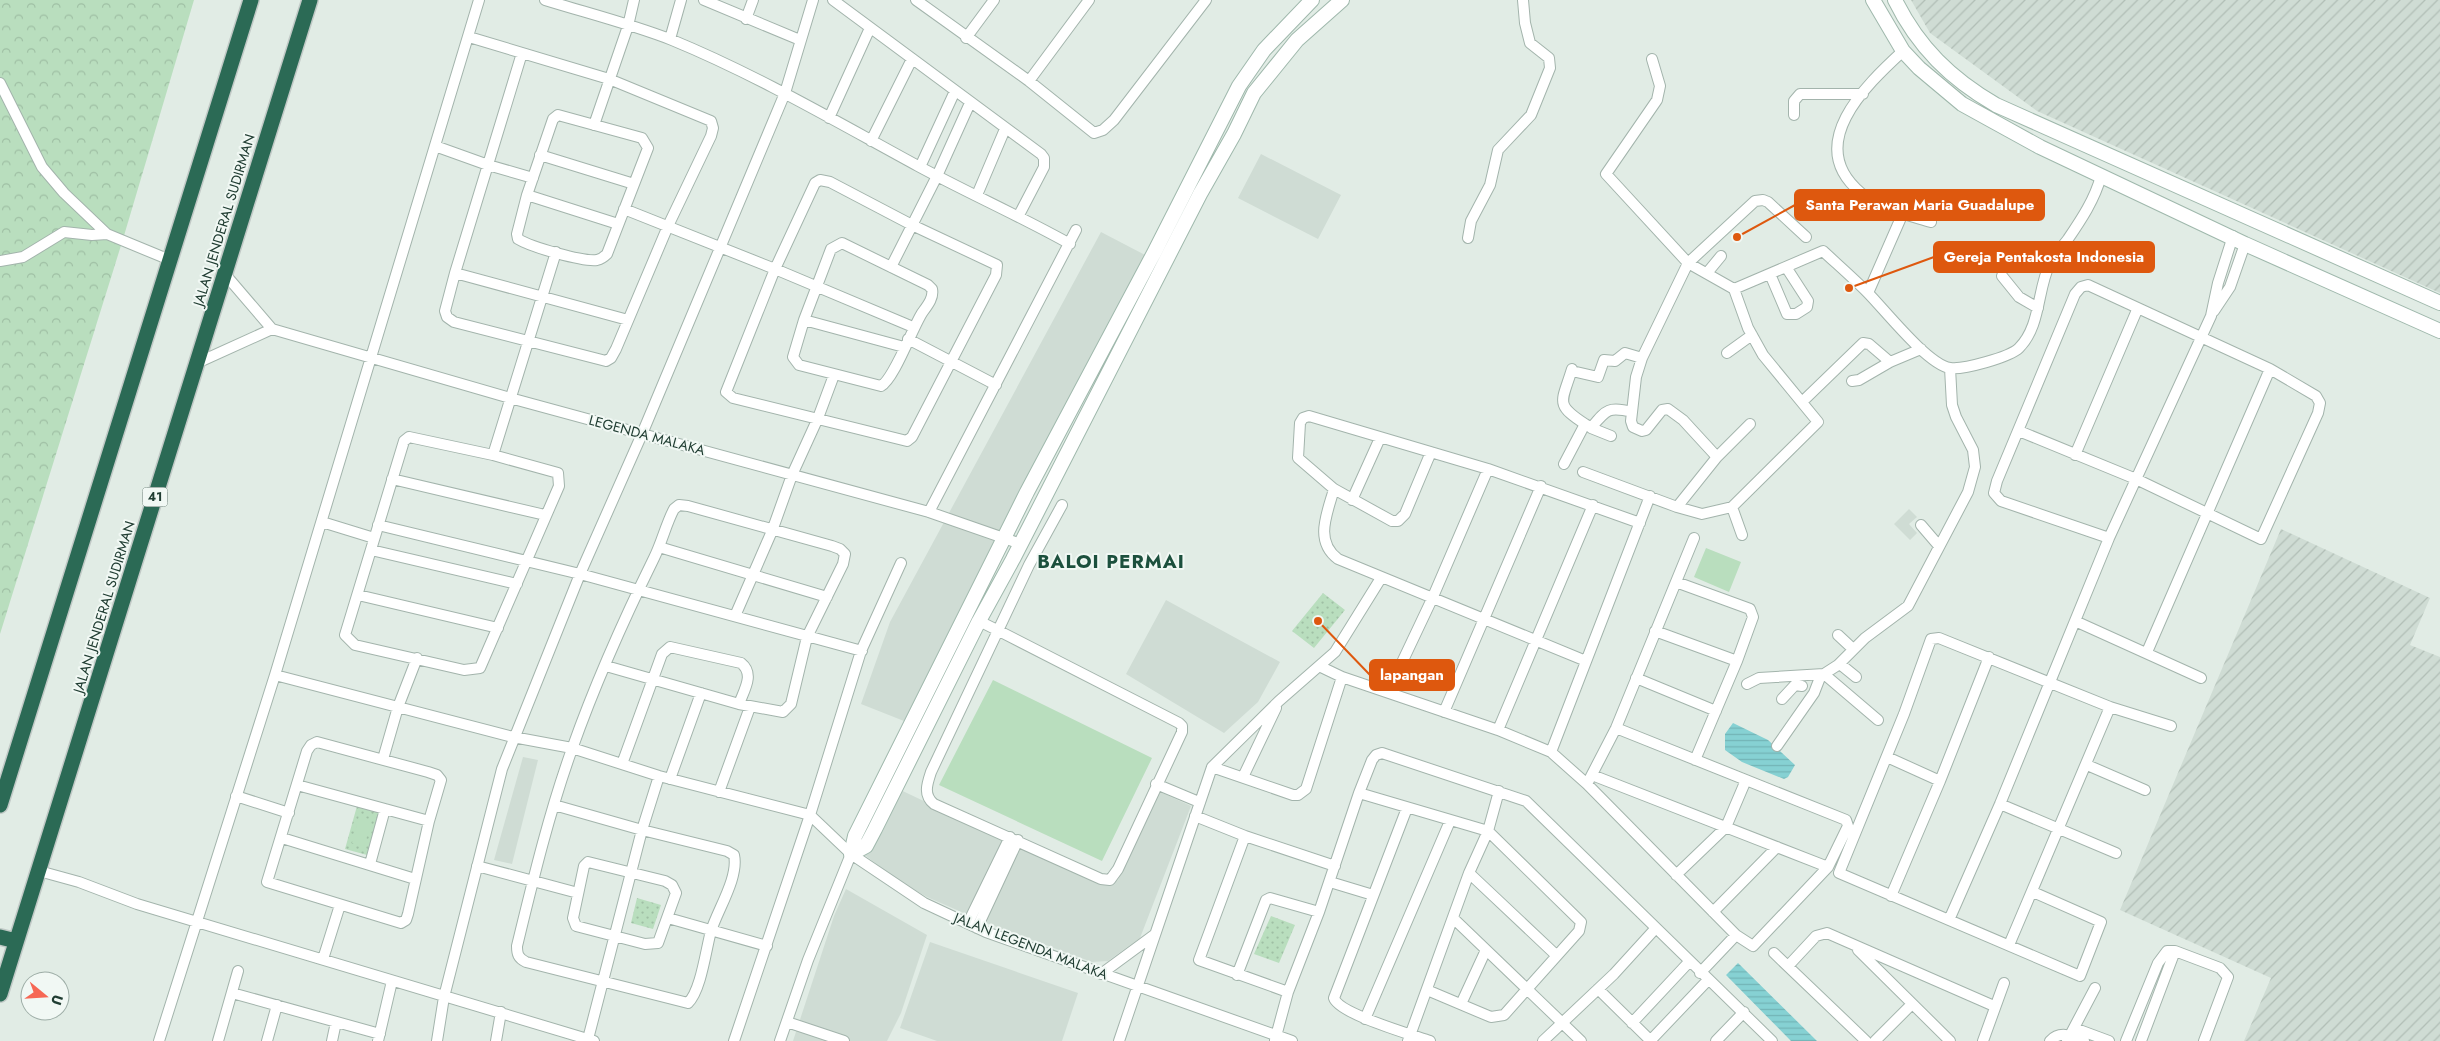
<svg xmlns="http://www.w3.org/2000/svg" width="2440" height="1041" viewBox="0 0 2440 1041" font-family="Jost,sans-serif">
<defs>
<pattern id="industrial-furrows" width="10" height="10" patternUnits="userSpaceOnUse" patternTransform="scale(1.25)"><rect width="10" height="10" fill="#cfdcd4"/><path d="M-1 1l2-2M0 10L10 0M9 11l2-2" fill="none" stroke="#b1beb6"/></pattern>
<pattern id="forest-crowns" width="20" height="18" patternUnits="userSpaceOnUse" patternTransform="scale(1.25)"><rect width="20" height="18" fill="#b9debe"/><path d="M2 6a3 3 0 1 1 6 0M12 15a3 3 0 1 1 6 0" fill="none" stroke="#9fbfa4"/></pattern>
<pattern id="park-dots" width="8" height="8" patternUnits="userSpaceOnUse" patternTransform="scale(1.25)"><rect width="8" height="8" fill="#b9debe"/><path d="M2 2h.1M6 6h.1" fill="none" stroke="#9fbfa4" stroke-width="1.8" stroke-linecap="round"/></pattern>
<pattern id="water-rules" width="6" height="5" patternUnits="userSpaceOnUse" patternTransform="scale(1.25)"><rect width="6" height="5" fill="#86d1d3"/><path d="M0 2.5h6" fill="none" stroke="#73b4b6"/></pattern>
</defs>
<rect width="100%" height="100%" fill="#e1ece5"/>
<path fill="#cfdcd4" d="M1261,154L1341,195L1318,239L1238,198Z
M1101,232L1147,256L904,721L861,704L890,622Z
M1909,509L1917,517L1909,524L1917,533L1910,540L1894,524Z
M1166,600L1280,662L1258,702L1224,733L1126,674Z
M523,757L538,760L512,864L494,860Z
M890,785L1099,884L1107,885L1118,880L1158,791L1191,806L1140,938L1108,961L1092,962L989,924L927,897L899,881L858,850Z
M846,889L927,935L901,1013L887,1041H793L834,916Z
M930,942L1078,993L1062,1041H937L900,1028Z"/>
<path fill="url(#industrial-furrows)" d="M1911,0H2440V293L2037,111L1930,33Z
M2281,529L2430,598L2410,645L2440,657V1041H2244L2271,978L2120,910Z"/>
<path fill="url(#forest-crowns)" d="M0,0H194L123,239L0,634Z"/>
<path fill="url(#park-dots)" d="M1323,593L1345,610L1314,648L1292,631Z
M357,806L379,812L367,855L345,849Z
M637,898L661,905L653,929L631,923Z
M1271,916L1295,925L1279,963L1254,954Z"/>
<path fill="#b9debe" d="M1706,548L1741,562L1729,592L1694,577Z
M993,680L1152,758L1102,861L939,785Z
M359,816L372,820L364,846L352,843Z"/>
<path fill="url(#water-rules)" d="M1733,723L1768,740L1795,765L1788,777L1784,779L1742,762L1725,750V734Z
M1738,963L1817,1041H1791L1726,975Z"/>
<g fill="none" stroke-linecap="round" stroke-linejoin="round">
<g stroke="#a3b4ac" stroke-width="12">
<path id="street" d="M545,0C587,13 631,24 672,40C757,75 837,122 918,166C968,193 1020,216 1070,244
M704,0L800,40
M833,0L1041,154L1044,158V167L1019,215
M916,0L1029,81L1094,133L1103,130L1114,120L1206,0
M746,19L753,0
M469,37L609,79L711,121L713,128L711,136L668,226L616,349L611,358L606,361L454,322L447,317L445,311L455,273L522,53
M966,38L994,0
M670,39L681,0
M1903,51C1865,86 1803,145 1861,193C1880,209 1908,215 1931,222
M1029,81L1089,0
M0,83L42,167L64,193L107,234L170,260
M558,115L642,138L648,148L607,254C604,257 601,259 597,260C583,262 531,247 518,239L517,234L527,195L553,119Z
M1794,115V101L1800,94H1863
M829,118L870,28
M594,125L628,26L634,0
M871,141L912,59
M435,146L488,165L533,178
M540,155L634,184
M920,167L955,91
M820,180L830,182L912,225L997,265L996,275L912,437L907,441L733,398L726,392L775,269L815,183Z
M527,195L618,224
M977,195L1005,129
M624,209L775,269L913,327
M1468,238L1471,221L1490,185L1498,150L1531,115L1550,68L1549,58L1530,43L1525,23L1523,0
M842,243L928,285L932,289C934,298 927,306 922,313C912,329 894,379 881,386L799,365L793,357L804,320L831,249Z
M0,261L23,257L64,232L92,235L107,234
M891,267L937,176L970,103
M455,273L628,320
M1707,273L1721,256
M1770,274L1787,314H1796L1807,307L1808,301L1786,267
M2002,276L2019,297L2038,308
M1734,289L1823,251C1837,264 1853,278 1867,292C1885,310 1927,364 1950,368C1963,370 2010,357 2019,348C2041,326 2037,290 2050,263C2054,255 2062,247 2068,239C2081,220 2095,199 2101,176
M1868,293L1903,213
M2214,311L2230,287L2245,244
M804,320L904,347
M272,329L510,398L929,512L1021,544
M908,339L996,385
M1727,353L1752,335
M1642,358L1636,377L1631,421L1633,427L1642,431L1646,430L1662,410L1668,409L1683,420L1717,457
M197,363L272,329L224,273
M1572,369C1562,402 1554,404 1585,424
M1572,371L1598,377L1604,360L1615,361L1625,353L1642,358L1688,263L1755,201L1763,200L1768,202L1806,237
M1852,381L1859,380L1890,362L1921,349
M1802,402L1863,343L1869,344L1890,362
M2019,431L2136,479L2261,539L2318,413L2320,403L2316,396L2270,369L2088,285L2081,287L2075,294L1997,481L1994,493L2001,501L2109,538
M1611,436L1591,428C1606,410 1608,406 1632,412
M409,437L493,455L558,473L559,486L480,668L464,670L355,645L345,635L404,441Z
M1431,452L1405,514L1398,521H1392L1334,489L1298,458L1300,423L1303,418L1309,416L1488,469L1640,523
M493,455L556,252
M2075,455L2137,310
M1564,464L1585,424L1590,427
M1583,472L1677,507L1702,514L1732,507L1818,422L1763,355L1748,328L1734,289L1688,263L1606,174L1657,100L1660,86L1652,59
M392,479L545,515
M1334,489C1327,514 1314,541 1338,559L1586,661
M1352,500L1380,438
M1677,507L1717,457L1750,424
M1732,507L1742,535
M929,512L1076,230
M322,522L374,538
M378,525L580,574L862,651
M1921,525L1939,546
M659,547L827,597
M371,550L517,584
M1676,582L1750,609L1753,617L1737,661L1695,760
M358,595L498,628
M735,616L772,531L792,475L818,418L834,375
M979,621L999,631L1179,723L1182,726V732L1118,869L1110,880L1101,879L934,804C923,795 927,784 931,772L1029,565L1062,505
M2075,621L2201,678
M1655,631L1737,661
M1838,635L1853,649
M2147,652L2270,369
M1840,664L1856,677
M1319,666L1342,677L1498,730L1551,752L1587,784L1736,935L1753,946L1828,867L1848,826L1846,820L1616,728
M1824,674L1878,720
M275,675L513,737L572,748L659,776L810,815L851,854L924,903L986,932L1292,1041
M1636,678L1716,711
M1747,684L1759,678L1824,674L1838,665L1865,638L1908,606L1968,492L1975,467L1973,450L1956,417L1952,405L1950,368
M1388,692L1432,599L1488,469
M1782,699L1795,685L1802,686
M1444,712L1541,486
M1498,730L1593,505
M317,742L428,772L437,775L441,780L429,821L408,914L406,920L401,923L267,882L307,751L311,745Z
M1777,746L1814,693L1821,675
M1551,752L1650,496
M1887,757L1940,781
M383,759L398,707L417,658
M622,764L662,654L670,647L741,663C755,674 744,690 739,704
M2087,765L2145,790
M1212,767L1293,795H1298L1306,789L1342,677
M1592,775L1828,867
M1243,777L1276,708
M670,779L701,693
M1156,784L1199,802
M1587,784L1616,728L1694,538
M297,785L429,821
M719,792L750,707
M1359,793L1488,831L1581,922L1579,931L1504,1015L1491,1017L1427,990
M236,796L289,813
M2000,804L2116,853
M554,805L642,830L727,851L734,855C739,877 718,909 711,931C706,949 701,991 688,1003L526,962C518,958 517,954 517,946C533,880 549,813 572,749C595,684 624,619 654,558C662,542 666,524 674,509L679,505L688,506L832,546L840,549L845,554L843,564L807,637L791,704L783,712L739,704L606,666
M1407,808L1334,998C1339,1014 1413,1035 1430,1041
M1195,816L1245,836L1335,866
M1245,836L1199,960L1288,992
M282,838L415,879
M588,862L665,881L672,885L676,893L658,943L645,944L576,926L573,918L584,866Z
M370,864L385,809
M477,866L578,893
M39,871L79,882L137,904L594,1041
M1469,873L1556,955
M1676,875L1726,827L1746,780
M1330,882L1373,895
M2033,892L2101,922L2080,976L1839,873L1904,714L1931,639L1939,638L2110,707L2171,726
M1891,896L1940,781L1989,657
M1713,912L1777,847
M668,918L767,946
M1453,918L1581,1041
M1949,920L2000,804L2109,538L2211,316L2218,283L2233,236
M968,923L1010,837
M977,928L1018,840
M2009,945L2110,707
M1858,950L1950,1041
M1774,953L1866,1041
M323,959L340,905
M1789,965L1816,936L1827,933L1994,1006
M1700,973L1736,935
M1101,974L1154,935
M1237,975L1266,900L1270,898L1319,912
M1598,989L1651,1041
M232,993L380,1034
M1461,1004L1485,952
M1365,1019L1450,821
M787,1022L844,1041
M1632,1023L1689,962
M2074,1028L2109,1041
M588,1039L642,830L659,776
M1275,1040L1288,992L1319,912L1359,793L1372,760L1376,755L1382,753L1526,801L1772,1041
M159,1041L275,675L479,0
M218,1041L238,971
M267,1041L277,1005
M332,1041L336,1022
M378,1041L392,981
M437,1041L444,997L502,769L580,574L642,434L785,93L813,0
M496,1041L501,1012
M734,1041L810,815L861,651L901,563
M780,1041L808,960L851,854
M1119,1041L1212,767L1279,701L1335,652L1381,578
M1408,1041L1469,873L1488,831L1499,791
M1543,1041L1614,974L1655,929
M1650,1041L1708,980
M1716,1041L1744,1012
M1875,1041L1912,1004
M1983,1041L2004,983
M2050,1041C2060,1030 2072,1036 2084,1041
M2067,1041L2095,988
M2126,1041L2158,963L2167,951H2175L2220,968L2228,977L2204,1041
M2141,1041L2175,951"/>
</g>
<g stroke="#9fb8ac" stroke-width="16">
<path id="secondary" d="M1873,0L1903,51L1919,68L1962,104L1991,120L2040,147L2245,244L2440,331
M1895,0C1918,47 1951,79 1996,105L2440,303
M851,854L866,846L875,829L979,621L1013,559L1200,194L1234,134L1254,93L1297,40L1342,0
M851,854L855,836L1027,492L1154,253L1239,86L1264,50L1312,0"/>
</g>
<g stroke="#c1c9c6" stroke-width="18">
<path id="highway" d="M0,805L251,0
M0,937L16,941
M0,994L310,0"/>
</g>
<use href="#street" stroke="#fff" stroke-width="10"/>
<use href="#secondary" stroke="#fff" stroke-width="14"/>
<use href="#highway" stroke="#2b6a55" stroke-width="15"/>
</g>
<g text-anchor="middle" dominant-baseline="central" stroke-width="4" stroke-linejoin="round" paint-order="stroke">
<rect fill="#f1f8f4" stroke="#5f756c" stroke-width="1" x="142.5" y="487.5" width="25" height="19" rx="4"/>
<g font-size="12" font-weight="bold" fill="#203d32">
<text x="155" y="497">41</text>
</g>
<g font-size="14" fill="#203d32" stroke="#f1f8f4">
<text transform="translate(224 220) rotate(-73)">JALAN JENDERAL SUDIRMAN</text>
<text transform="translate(647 435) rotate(15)">LEGENDA MALAKA</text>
<text transform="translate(104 607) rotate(-73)">JALAN JENDERAL SUDIRMAN</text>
<text transform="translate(1031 946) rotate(21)">JALAN LEGENDA MALAKA</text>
</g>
<g font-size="19" font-weight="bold" letter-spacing="1" fill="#1c503d" stroke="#f1f8f4">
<text x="1111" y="561">BALOI PERMAI</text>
</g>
</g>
<path fill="none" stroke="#de580e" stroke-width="2" d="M1737 237L1795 205M1849 288L1934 257M1318 621L1370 675"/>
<g fill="#de580e" stroke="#f1f8f4" stroke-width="2">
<circle cx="1737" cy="237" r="5"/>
<circle cx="1849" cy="288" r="5"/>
<circle cx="1318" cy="621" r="5"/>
</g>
<g fill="#de580e" stroke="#de580e" stroke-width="2">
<rect x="1795" y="190" width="249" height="30" rx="5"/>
<rect x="1934" y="242" width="220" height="30" rx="5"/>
<rect x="1370" y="660" width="84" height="30" rx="5"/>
</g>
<g font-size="15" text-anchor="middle" font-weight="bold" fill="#fff">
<text x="1920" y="210">Santa Perawan Maria Guadalupe</text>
<text x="2044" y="262">Gereja Pentakosta Indonesia</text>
<text x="1412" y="680">lapangan</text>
</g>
<g transform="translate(45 996) rotate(108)"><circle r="24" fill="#f1f8f4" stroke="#9dada6"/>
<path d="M0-4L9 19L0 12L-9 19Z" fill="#f66754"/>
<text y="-8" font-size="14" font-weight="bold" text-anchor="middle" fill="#203d32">U</text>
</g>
</svg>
